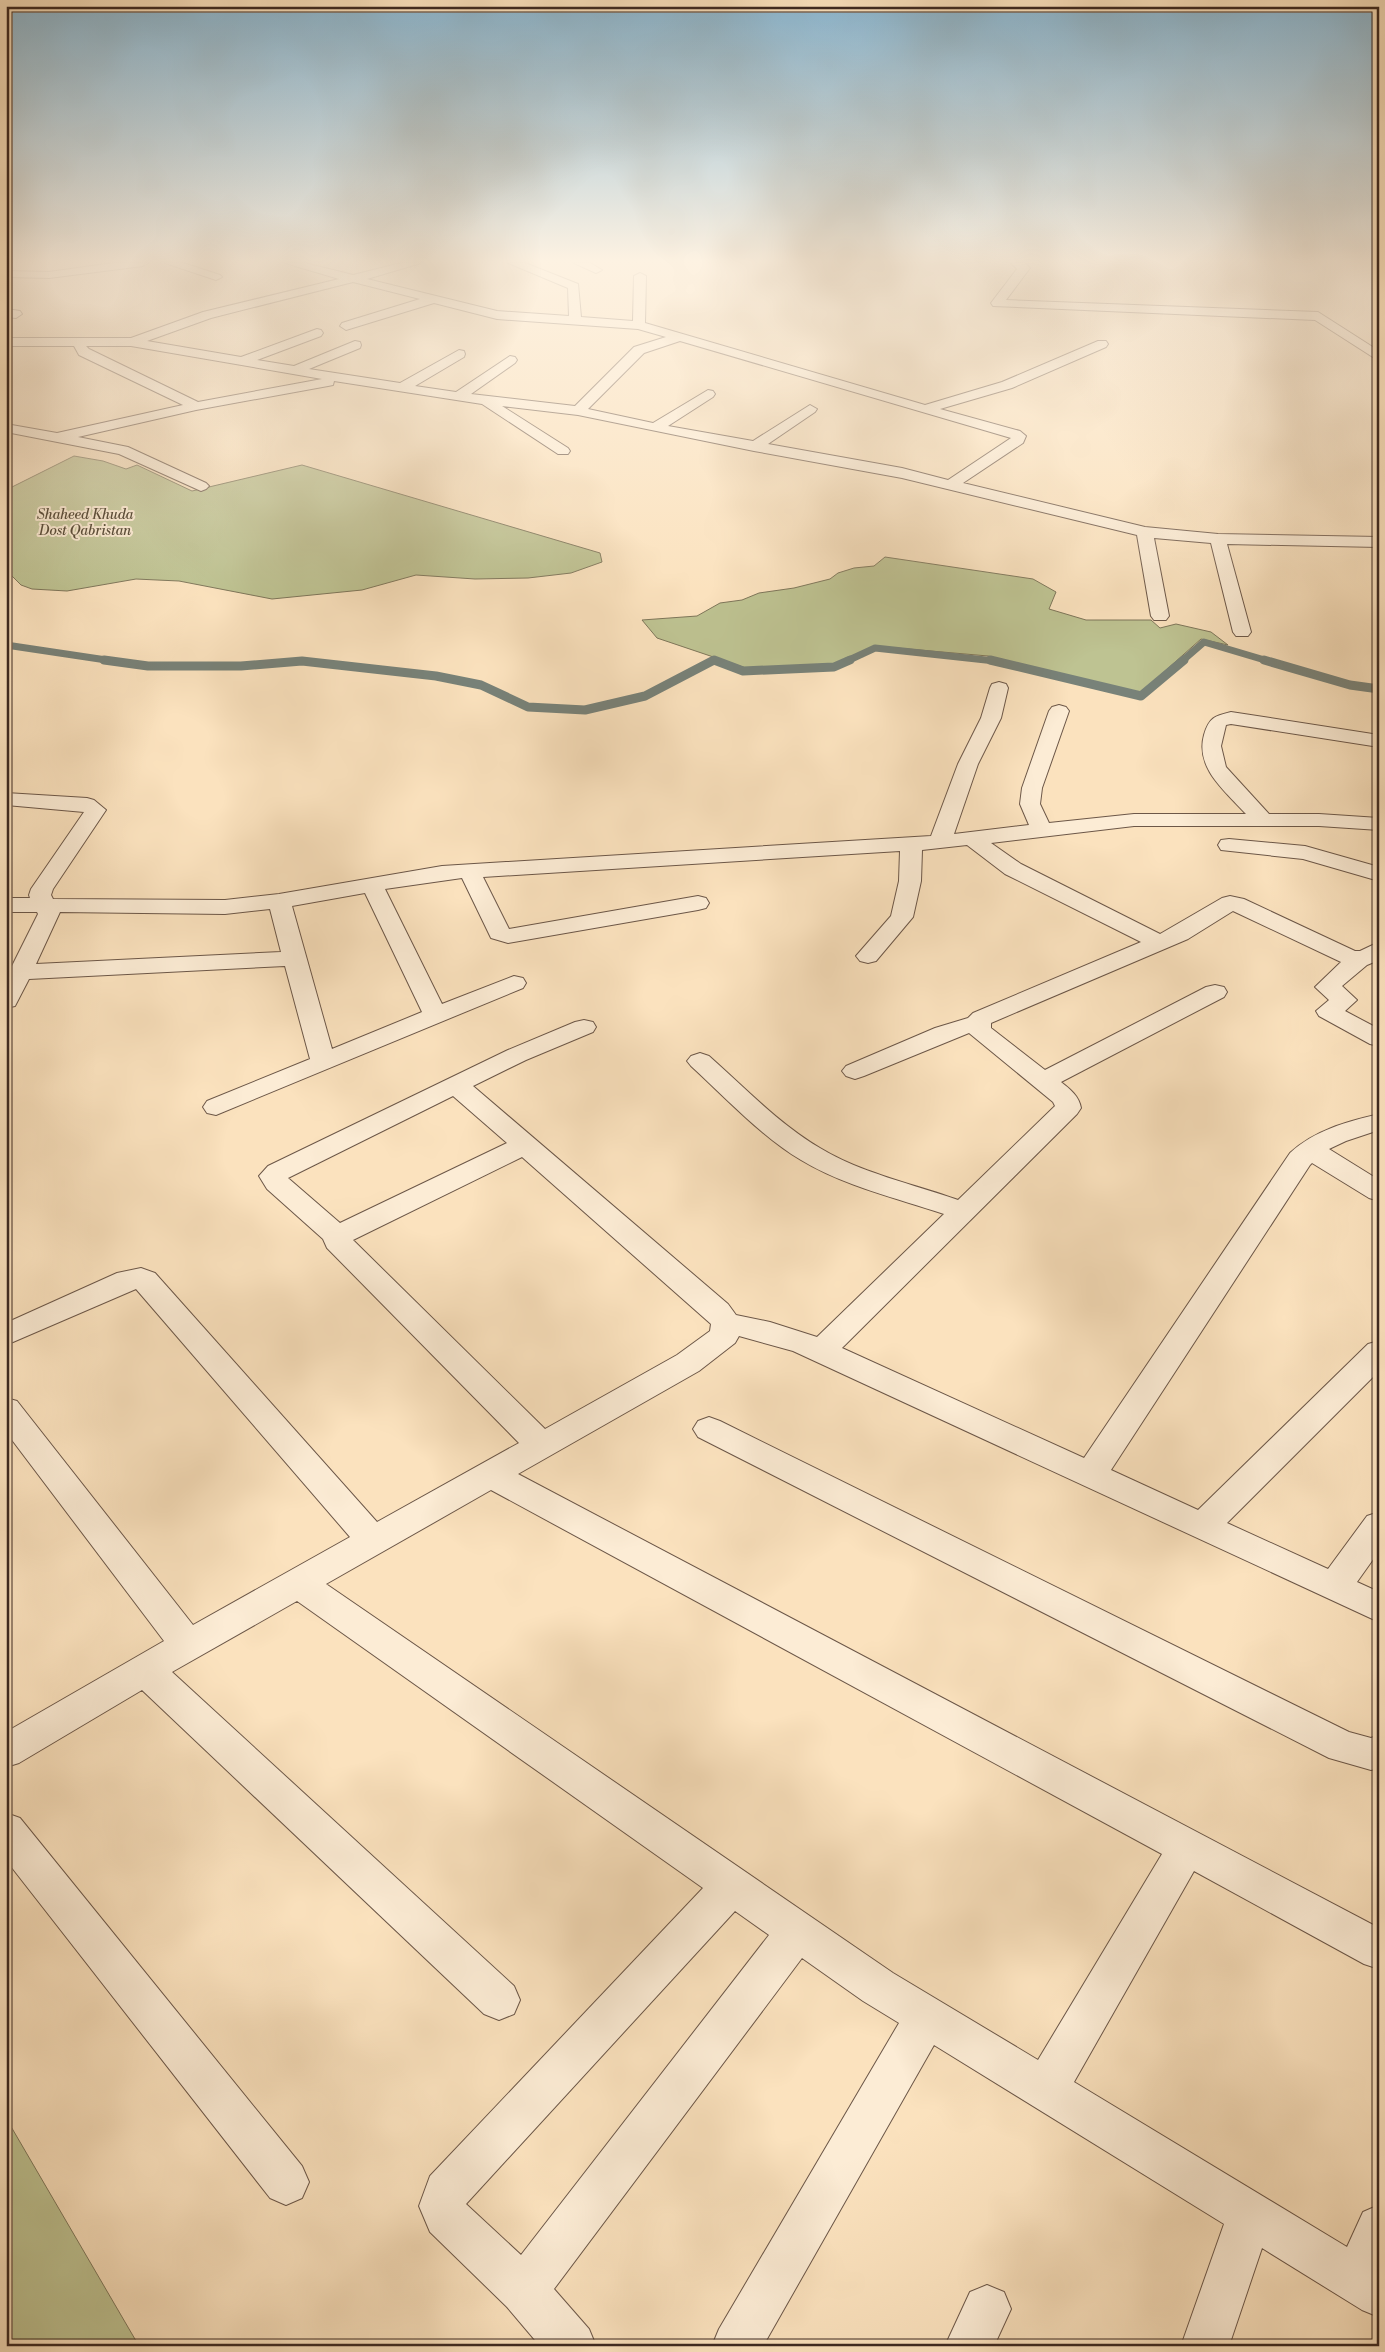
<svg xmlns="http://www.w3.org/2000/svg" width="1385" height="2352" viewBox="0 0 1385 2352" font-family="'Libre Bodoni',serif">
<rect width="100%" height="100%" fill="#fbe2be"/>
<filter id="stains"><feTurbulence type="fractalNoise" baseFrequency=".004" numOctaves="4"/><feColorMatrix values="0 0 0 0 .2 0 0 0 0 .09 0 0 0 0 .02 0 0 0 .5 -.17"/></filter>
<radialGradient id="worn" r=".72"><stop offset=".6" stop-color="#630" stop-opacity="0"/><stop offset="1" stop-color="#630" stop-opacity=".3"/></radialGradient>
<path fill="#bec392" stroke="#7e765a" d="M74,456L103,461L126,469L137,465L192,491L302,465L600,553L602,562L571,573L528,578L475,579L416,575L362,590L272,599L179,581L157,580L136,579L67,591L32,589L21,585L6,570V490Z
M885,557L1033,579L1056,592L1049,609L1086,620H1151L1160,628L1176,624L1211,632L1228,645L1201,639L1139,694L988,656L874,646L834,664L746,668L657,638L642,620L697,616L720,603L742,600L759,593L794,588L830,579L838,573L854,568L874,566Z
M6,2118L139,2346H6Z"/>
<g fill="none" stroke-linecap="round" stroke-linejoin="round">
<path stroke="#788279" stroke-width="7" d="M6,645L113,661
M713,661H716
M847,661L875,648L995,661
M1182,661L1204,642L1268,661"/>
<path stroke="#788279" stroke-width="9" d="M104,660L148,666H241L302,661L436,676L481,685L528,707L585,710L645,696L714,660L743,671L834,667L850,660
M990,660L1141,696L1184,660
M1264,660L1350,685L1379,689"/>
<g stroke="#6c5748" stroke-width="2">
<path id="minor" d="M113,263H148L143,266L49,278L6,277V271L49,272Z
M165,263H183L220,275L222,277L216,280Z
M285,263H305L353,275L401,263H421L367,279L497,311L569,316L568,288L508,263H525L578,284L581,317L633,321L634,276L640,273L646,276L645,323L925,405L1002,382L1098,341H1106L1108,344L1106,347L1012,388L940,409L1020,431L1026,436L1023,443L963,483L1145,527L1218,534L1379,537V547L1227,544L1251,632L1248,636H1236L1233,632L1211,543L1154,538L1169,616L1166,620H1154L1151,616L1137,535L902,478L754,451L578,415L502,406L568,448L570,451L568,454H558L482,404L334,381L333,385L328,386L196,410L78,437L128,447L206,483L209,486L206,489L201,491L119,454L6,432V424L57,433L183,405L79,355L74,346H6V338H131L203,312L339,279ZM353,282L420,299L342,323L340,326L346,330L434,303L497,319L638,329L666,337L634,347L575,406L471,394L515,363L517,360L515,357L510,356L456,392L415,386L464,357L465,354L464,351L459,350L400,383L309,369L360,348L361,345L360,342L355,341L294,366L257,360L321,336L323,333L321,330L317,329L241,357L147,341L211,318ZM680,341L1011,438L948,480L902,468L768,444L815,412L817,409L810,405L753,441L668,426L713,397L715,394L713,391L708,390L653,423L588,409L644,353ZM86,346H131L322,379L198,402L89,349Z
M574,263H590L602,270L596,273Z
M1011,263H1025L1030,268L1006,300L1318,312L1379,351V361L1315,320L993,306L991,303L1017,269Z
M6,309L20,311L22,314L16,318L6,317Z
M999,682L1006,684L1008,688L1001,718L978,764L954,834L1029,825L1020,804L1022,788L1049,711L1052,707L1059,705L1066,707L1069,711L1042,788L1040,804L1049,823L1134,814H1246C1225,791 1195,768 1204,735C1209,718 1214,716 1231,712L1379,735V747L1231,724L1226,725L1221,746L1226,767L1269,814H1319L1379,818V830L1319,826H1134L991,843L1021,864L1160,934L1222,898L1230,896L1244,899L1355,951H1360L1379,942V960L1367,965L1342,986L1357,1000L1345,1011L1379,1029V1046L1370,1044L1319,1016L1316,1011L1329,1000L1315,987L1341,962L1233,911L1188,939L991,1023V1028L1045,1070L1206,987L1215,985L1224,987L1227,992L1224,997L1061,1082C1070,1089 1079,1096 1081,1108L1077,1114L842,1348L1084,1458L1290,1153C1315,1130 1346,1122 1379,1114V1130L1346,1141L1329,1149L1379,1180V1201L1369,1198L1312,1163L1310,1165L1111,1470L1198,1510L1368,1344L1379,1341V1371L1227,1523L1328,1569L1367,1516L1379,1512V1551L1357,1582L1379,1592V1622L793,1351L739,1336L735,1343L699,1371L518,1474L1379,1928V1969L1364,1964L1194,1871L1074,2082L1347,2247L1363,2212L1379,2205V2317L1362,2310L1262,2248L1229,2346H1181L1224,2224L934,2045L763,2346H712L719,2329L899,2023L863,2001L802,1958L554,2289L589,2329L596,2346H540L507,2307L430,2232L419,2206L430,2176L703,1888L297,1601L172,1672L514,1986L520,2000L514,2014L499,2020L484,2014L142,1690L19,1763L6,1767V1732L164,1641L6,1432V1398L17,1401L193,1625L350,1537L136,1289L6,1345V1323L117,1273L141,1268L155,1273L377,1522L519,1443L327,1248L323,1239L267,1189L259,1176L268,1166L508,1050L575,1022L584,1020L593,1022L596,1027L593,1032L526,1060L473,1086L728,1304L736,1315L770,1322L817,1337L944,1214C896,1198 844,1186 801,1160C763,1138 725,1097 691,1066L687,1061L691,1056L700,1053L709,1056C744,1087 779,1124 820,1148C861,1173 913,1184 958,1200L1055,1106L1053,1102L969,1033L864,1076L855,1079L846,1076L842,1071L846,1066L935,1028L968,1018L973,1013L1141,942L1005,874L967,845L922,850L921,881L913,917L876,961L868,963L860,961L856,956L891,916L899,881L900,851L483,877L509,929L698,896L706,898L709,903L706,908L698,910L508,943L491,938L462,878L385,889L442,1004L514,976L523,978L526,983L523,988L216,1115L207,1113L203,1107L207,1101L310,1059L285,966L29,979L15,1006L6,1008V966H12L38,914L37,912H6V898H30L29,895L31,889L84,812L6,805V793L87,798L94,800L106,810L53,889L51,895L53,899L225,900L279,894L442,866L931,836L958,764L981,718L990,688L992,684ZM365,893L422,1012L332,1049L292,906ZM270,909L281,952L36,964L60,912L225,914ZM453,1096L507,1143L340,1223L288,1178ZM522,1157L711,1324L710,1331L677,1355L545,1429L353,1240ZM491,1490L1162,1854L1038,2060L893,1973L326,1584ZM735,1911L769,1935L521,2255L466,2204Z
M1229,839L1305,846L1379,867V881L1303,859L1221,850L1218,845L1221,840Z
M709,1417L720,1421L1349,1732L1371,1738L1379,1735V1768L1371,1770L1329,1758L698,1437L693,1429L698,1421Z
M6,1813L20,1818L302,2166L309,2182L302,2198L286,2205L270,2198L6,1860Z
M987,2285L1004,2292L1011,2309L994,2346H945L970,2292Z"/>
</g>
<use href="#minor" fill="#fcecd5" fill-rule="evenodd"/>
</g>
<linearGradient id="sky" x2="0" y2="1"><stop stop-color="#8bb8d3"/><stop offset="0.44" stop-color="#fdf2e2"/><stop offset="1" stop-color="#fdf2e2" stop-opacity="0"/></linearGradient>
<rect width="1385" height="593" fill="url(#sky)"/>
<g text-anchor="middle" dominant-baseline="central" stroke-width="4" stroke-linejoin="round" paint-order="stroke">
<g font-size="14" font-style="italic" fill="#5d503d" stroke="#fcecd5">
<text x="85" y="515">Shaheed Khuda<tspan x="85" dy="16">Dost Qabristan</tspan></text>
</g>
</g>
<rect width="1385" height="2352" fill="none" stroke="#fbe2be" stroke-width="25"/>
<rect x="8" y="8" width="1370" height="2337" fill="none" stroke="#3d2921" stroke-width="2.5"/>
<rect x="12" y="12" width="1360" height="2327" fill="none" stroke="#3d2921"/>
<rect width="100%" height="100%" filter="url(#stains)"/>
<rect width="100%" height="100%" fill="url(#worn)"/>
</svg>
